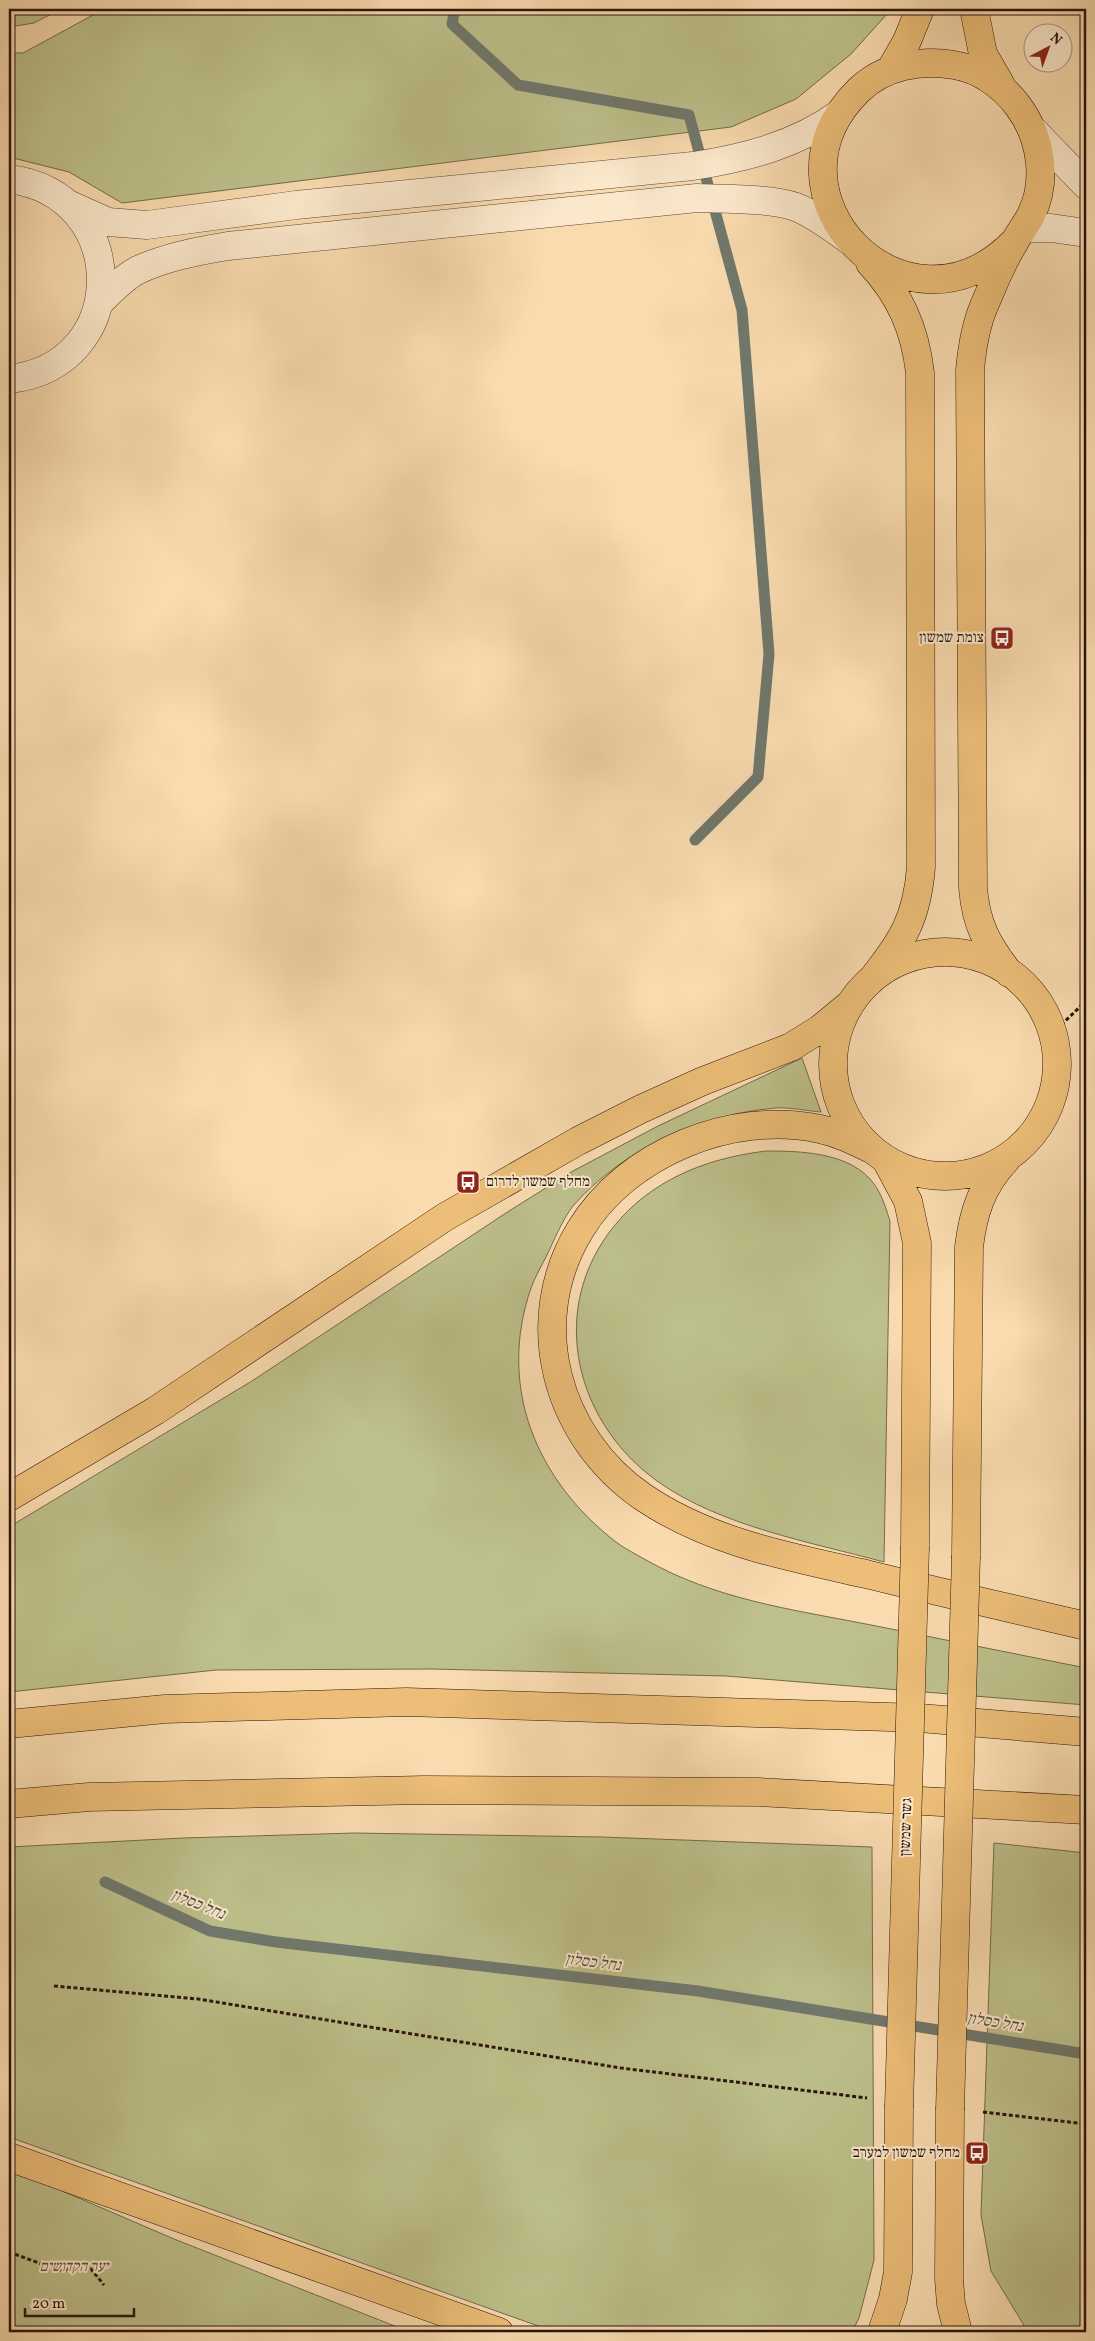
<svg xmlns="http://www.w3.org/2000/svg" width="1095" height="2341" viewBox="0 0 1095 2341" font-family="Vollkorn,'Frank Ruhl Libre',serif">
<rect width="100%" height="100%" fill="#f9dbaf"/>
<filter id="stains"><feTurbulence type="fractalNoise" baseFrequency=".004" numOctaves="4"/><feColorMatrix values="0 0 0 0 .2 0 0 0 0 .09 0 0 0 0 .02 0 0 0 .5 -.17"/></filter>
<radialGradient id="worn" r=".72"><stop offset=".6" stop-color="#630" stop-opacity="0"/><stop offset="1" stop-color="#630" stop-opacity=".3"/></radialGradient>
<path fill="#bdc08b" stroke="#746a4c" d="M9,9H61L34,23L9,27Z
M104,9H889L887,14L851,54L796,99L731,127L122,203L69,172L9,157V53H23Z
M802,1058L821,1112C807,1111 790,1107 776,1108C701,1114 623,1149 573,1206C562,1220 554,1241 546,1257C541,1267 535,1277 531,1288C497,1387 536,1480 616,1542C625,1549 636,1554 646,1560C715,1599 789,1609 866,1624C939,1639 1013,1653 1086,1668V1705L726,1676L431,1669L216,1670L9,1692V1527L252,1381L509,1211L573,1171L658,1126Z
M767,1151C806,1151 859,1153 879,1192C884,1201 887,1212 890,1221L884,1562C810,1542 720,1526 657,1481C570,1418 546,1299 622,1217C660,1176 713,1157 767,1151Z
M355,1833L602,1837L872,1847L874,2260L859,2318L852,2332H555L9,2137V1847L183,1838Z
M994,1843L1086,1853V2332H1028L991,2271L981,2215Z
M9,2168L174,2239L410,2332H9Z"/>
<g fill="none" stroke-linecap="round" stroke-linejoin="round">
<path stroke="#70786d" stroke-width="11" d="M455,9L452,24L518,85L689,115L742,310L769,654L758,777L695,840
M105,1882L210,1931L276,1942L698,1991L1086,2054"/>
<g stroke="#5e4635" stroke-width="29">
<path id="tertiary" d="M1033,130L1086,185
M9,179C131,194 132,366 9,379
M68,204L108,222L147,225L296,205L693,166C745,158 796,145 839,114
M1025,228H1051L1086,233
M99,303C111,291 123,278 138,270C166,257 198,251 228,246L697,198C724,199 771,198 796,207C816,215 832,228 849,240"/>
</g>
<g stroke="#2b140c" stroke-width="29">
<path id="trunk" d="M974,9L983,54L1001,85
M891,69L907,41L920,9
M870,263C900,295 915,329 920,373L921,867C917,917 904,939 873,978
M833 1064a112 112 0 1 1 224 0a112 112 0 1 1-224 0Z
M1009,973C987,944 976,925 973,888L970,370C972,348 975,327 984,306C993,285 1002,262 1014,243C1019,233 1026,225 1031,215C1048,180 1041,137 1018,106C1003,86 980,69 954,65C921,59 884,66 859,90C752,194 906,352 1014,242
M871,1149C855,1141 839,1133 820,1129C733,1110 626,1153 580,1230C524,1322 556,1437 643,1497C709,1542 789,1557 866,1574C939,1592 1013,1609 1086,1626
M886,1160L908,1201L917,1243L915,1547
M9,1497L155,1411L445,1217L578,1141L641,1109L703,1081L791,1047L820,1029L849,1005
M966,1556L969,1247C973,1213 982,1185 1006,1160
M9,1724L165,1709L406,1702L920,1718L1086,1732
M9,1804L89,1797L425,1790L759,1792L1086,1810
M950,2110L949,2279L951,2304L958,2332
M9,2157L499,2332
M882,2332L893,2299L898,2272L899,2107"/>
</g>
<path stroke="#2b140c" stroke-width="3" stroke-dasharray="4 2.5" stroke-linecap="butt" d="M1042,1007L1057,1029L1086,1001
M54,1986L198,1999L621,2068L867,2098
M983,2112L1086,2124
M9,2252L58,2270L91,2269L104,2285"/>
<use href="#tertiary" stroke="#fbe8cb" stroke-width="28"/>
<use href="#trunk" stroke="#ecbe78" stroke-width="28"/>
<g stroke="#2b140c" stroke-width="29" stroke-linecap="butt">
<path id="trunk-bridge" d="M899,2107L915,1547
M950,2110L966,1556"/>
</g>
<use href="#trunk-bridge" stroke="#ecbe78" stroke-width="28"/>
</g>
<defs>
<g id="bus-square" transform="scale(1.25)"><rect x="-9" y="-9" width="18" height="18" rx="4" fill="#8f2418" stroke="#fbe8cb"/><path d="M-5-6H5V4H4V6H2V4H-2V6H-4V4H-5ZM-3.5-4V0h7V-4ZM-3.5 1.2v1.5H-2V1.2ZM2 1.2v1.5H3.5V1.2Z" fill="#fff"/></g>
</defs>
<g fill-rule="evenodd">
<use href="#bus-square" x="1002" y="638"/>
<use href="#bus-square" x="468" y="1182"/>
<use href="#bus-square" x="977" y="2153"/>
</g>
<g text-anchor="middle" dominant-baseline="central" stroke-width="4" stroke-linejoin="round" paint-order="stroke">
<g font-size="15" fill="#2b140c" stroke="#fbe8cb" text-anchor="end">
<text x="984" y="638">צומת שמשון</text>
<text x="486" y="1182" text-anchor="start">מחלף שמשון לדרום</text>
<text x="960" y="2153">מחלף שמשון למערב</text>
</g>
<g font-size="15" fill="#2b140c" stroke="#fbe8cb">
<text transform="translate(907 1827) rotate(-88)">גשר שמשון</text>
</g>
<g font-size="15" font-style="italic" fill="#5e5038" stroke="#fbe8cb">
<text x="74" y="2267">יער הקדושים</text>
</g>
<g font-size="16" font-style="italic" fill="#534e44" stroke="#fbe8cb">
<text transform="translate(198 1905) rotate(22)">נחל כסלון</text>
<text transform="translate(593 1963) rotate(7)">נחל כסלון</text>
<text transform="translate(995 2023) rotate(9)">נחל כסלון</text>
</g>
</g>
<rect width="1095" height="2341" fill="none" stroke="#f9dbaf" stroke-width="30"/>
<rect x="10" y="10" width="1075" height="2321" fill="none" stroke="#2b140c" stroke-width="2.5"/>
<rect x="15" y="15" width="1065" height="2311" fill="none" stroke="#2b140c"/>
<g transform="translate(1048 48) rotate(41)"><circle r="24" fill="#fbe8cb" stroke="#a8937f"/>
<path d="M0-4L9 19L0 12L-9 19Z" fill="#8f2418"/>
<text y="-8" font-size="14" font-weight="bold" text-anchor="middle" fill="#2b140c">N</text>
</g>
<path d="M25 2308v8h109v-8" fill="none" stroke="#2b140c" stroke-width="2.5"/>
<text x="32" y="2308" font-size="15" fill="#2b140c" stroke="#fbe8cb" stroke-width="4" paint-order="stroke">20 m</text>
<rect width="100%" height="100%" filter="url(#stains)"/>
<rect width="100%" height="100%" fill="url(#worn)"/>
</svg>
